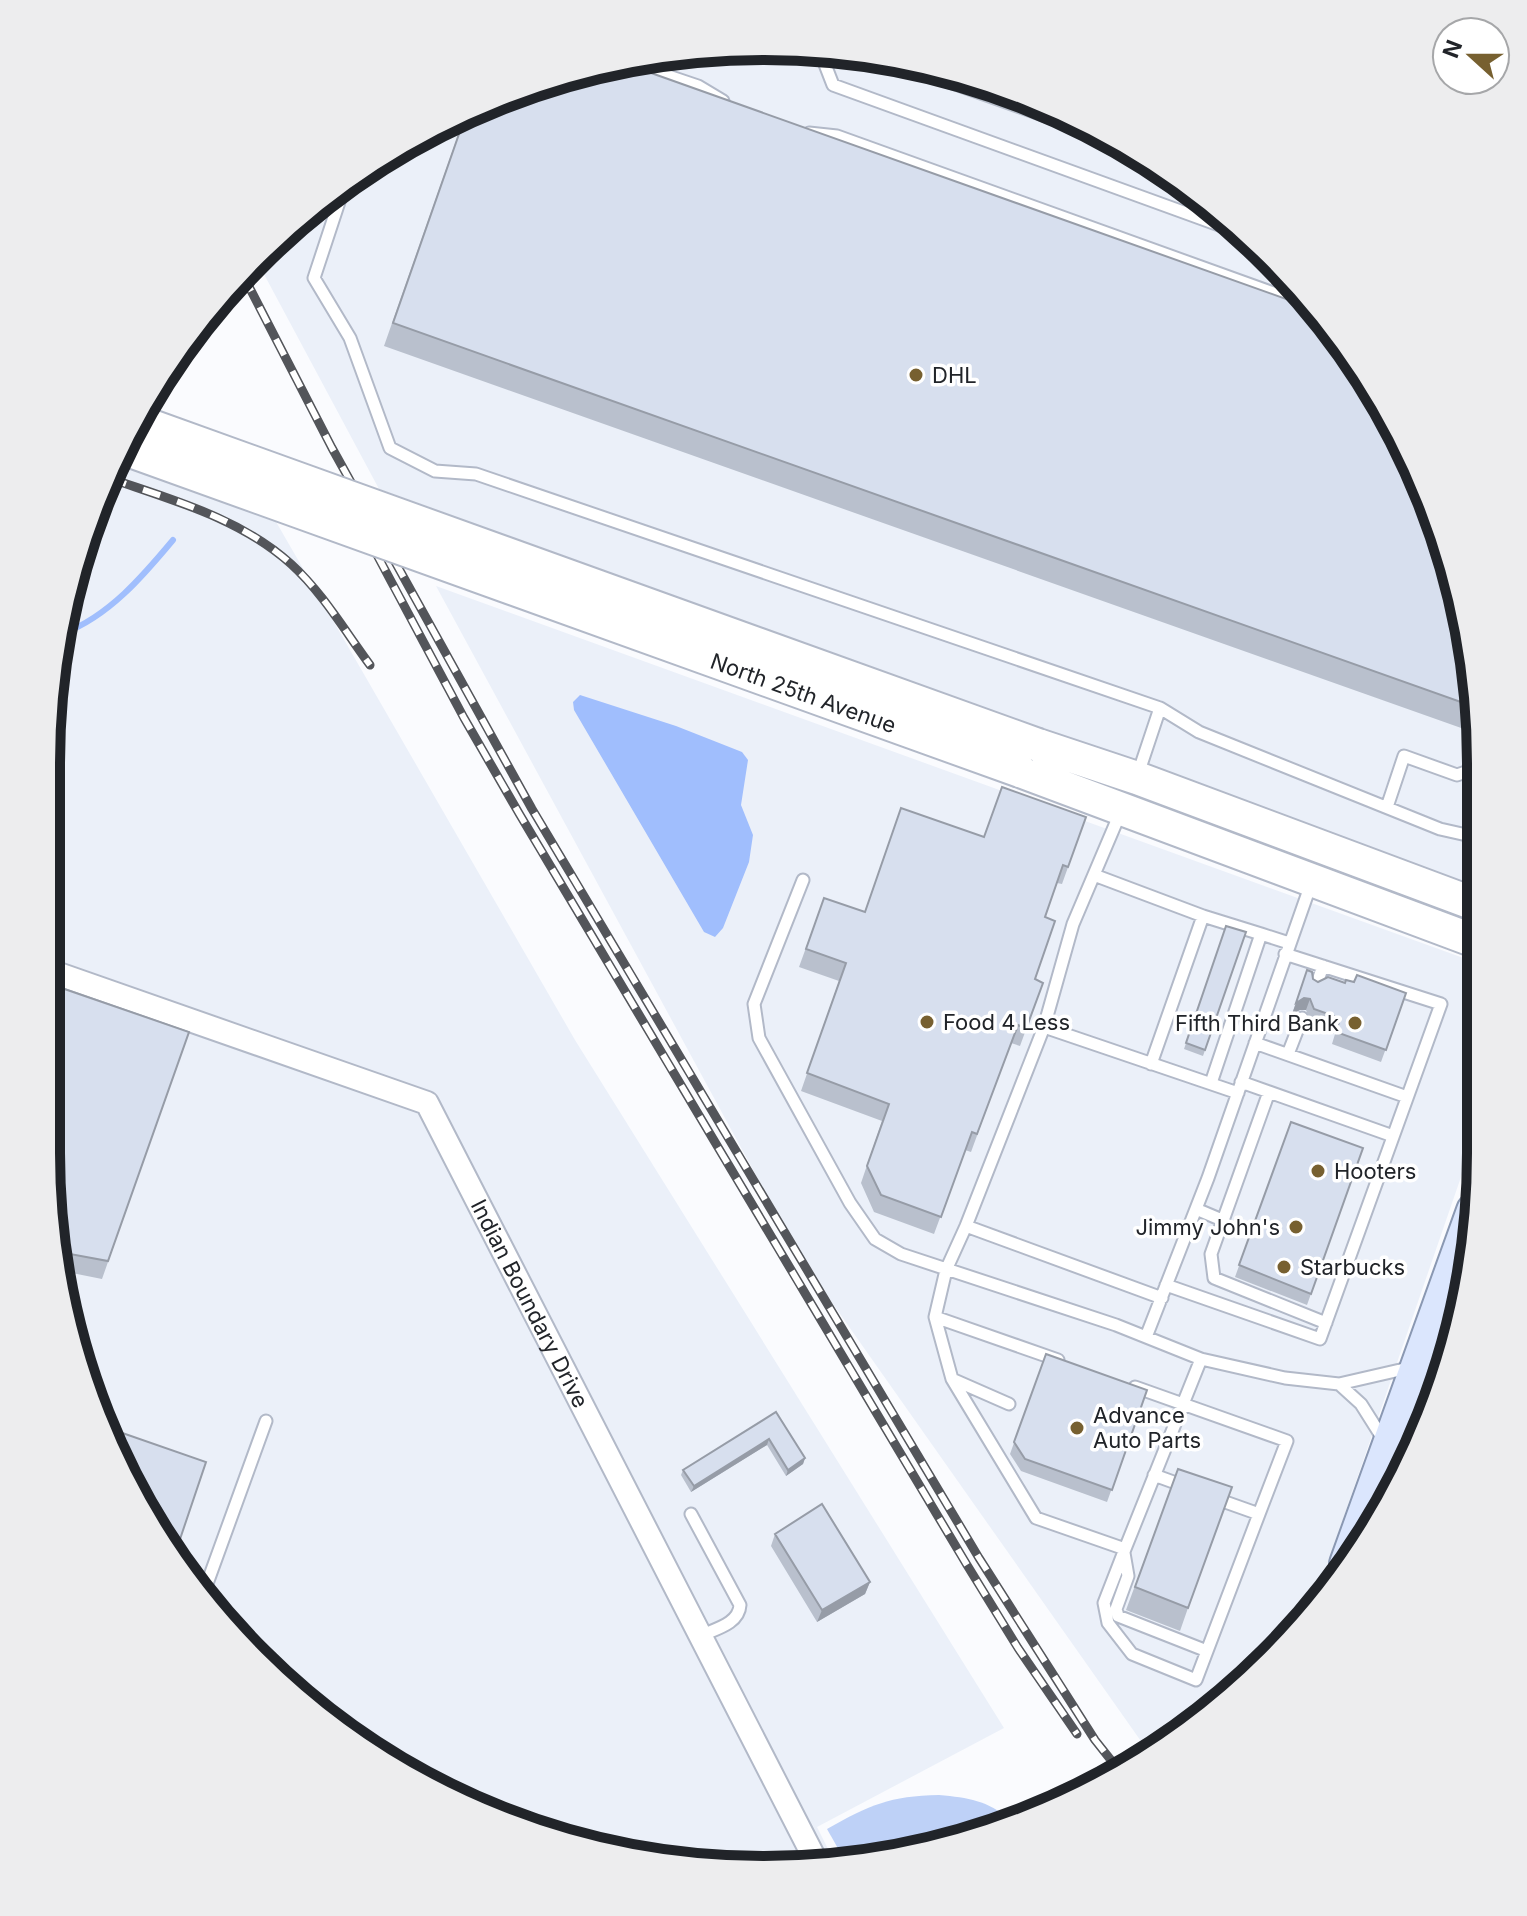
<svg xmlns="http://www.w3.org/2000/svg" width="1527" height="1916" viewBox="0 0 1527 1916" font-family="Inter,sans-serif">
<rect width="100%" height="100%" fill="#fafbfe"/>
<path fill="#ebf0f9" d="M811,48L950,71L1081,120L1201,195L1303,291L1385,405L1456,577L1479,716L1480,891L379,489L258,263L405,142L533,84L670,52Z
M116,462L275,520L575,1040L1004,1728L817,1827L834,1861L763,1870L577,1845L404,1774L256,1660L142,1511L70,1338L46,1152L48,717L84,532Z
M436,586L1480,964L1481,1119L1311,1612L1236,1692L1150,1754L802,1260Z"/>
<path fill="#bed1f7" d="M939,1795C969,1798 987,1800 1010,1820L949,1846L844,1859L827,1829C869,1805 890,1796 939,1795Z"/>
<path fill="#a0befd" d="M580,695L676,726L742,752L748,760L741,805L753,835L749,862L723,928L715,937L704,932L574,710L573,702Z"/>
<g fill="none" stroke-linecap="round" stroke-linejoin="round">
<path stroke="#a0befd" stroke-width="6" d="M64,633C109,616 143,576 173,540"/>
<g stroke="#b2b9c8" stroke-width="15">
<path id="lane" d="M819,49L833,85L1241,233
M627,62L698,86L723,101
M809,133L837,136L1315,308
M342,193L314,278L350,338L390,448L435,471L476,474L1160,708L1138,774
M1160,708L1199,732L1440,829L1480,838
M1387,807L1404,756L1457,775L1480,767
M1121,811L1073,924L1044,1027L966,1226L946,1270L935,1317L952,1379L1036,1518L1125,1549L1201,1359
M1094,875L1203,916L1151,1064
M803,880L754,1004L759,1038L850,1203L875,1239L901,1254L1116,1325L1201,1359L1285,1378L1339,1384L1413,1367
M1203,916L1261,934L1211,1083
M1261,934L1289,943
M1316,986L1323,966
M1044,1027L1238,1093
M1255,1043L1407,1097
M1288,1054L1302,1018
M1241,1082L1393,1136
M1269,1092L1211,1254L1214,1278L1326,1323
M1196,1209L1222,1220
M966,1226L1162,1298
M1166,1285L1320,1339L1441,1004L1285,954
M935,1317L1058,1360
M1146,1337L1208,1178L1312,881
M952,1379L1009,1404
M1339,1384L1361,1404L1385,1442
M1135,1387L1287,1441L1259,1514L1214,1498
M1154,1475L1187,1487
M691,1514L740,1605C739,1624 715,1629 700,1636
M1125,1549L1104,1603L1108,1623L1132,1654L1196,1680L1259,1514
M1124,1553L1128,1576L1116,1609L1118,1616L1207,1651
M204,1592L266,1421"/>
</g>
<g stroke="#b2b9c8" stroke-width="26">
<g id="street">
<path id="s1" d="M47,970L427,1103L817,1863"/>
</g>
</g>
<g stroke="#b2b9c8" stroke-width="36">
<path id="secondary" d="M1038,745L1137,778L1480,906
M1020,771L1480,943"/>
</g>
<g stroke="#8a98b2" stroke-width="40">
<path id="primary" d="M1348,1564L1475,1211"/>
</g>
<use href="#lane" stroke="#fff" stroke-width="11"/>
<use href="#street" stroke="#fff" stroke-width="22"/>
<use href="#secondary" stroke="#fff" stroke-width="32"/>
<use href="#primary" stroke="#dbe6fd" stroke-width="36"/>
<g stroke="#53555a" stroke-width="9">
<path id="rail" d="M243,275L332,448L532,809L979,1558L1095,1740L1122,1774
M109,478C172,500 240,518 291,564C322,592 345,631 370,665
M360,523L464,718L520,815L967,1565L1018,1648L1077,1734"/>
</g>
<use href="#rail" stroke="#fff" stroke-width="6" stroke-dasharray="18" stroke-linecap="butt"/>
<g stroke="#b2b9c8" stroke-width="36" stroke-linecap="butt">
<g id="secondary-bridge">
<path d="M135,420L1038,745"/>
<path id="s2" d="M122,448L1020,771"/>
</g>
</g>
<use href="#secondary-bridge" stroke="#fff" stroke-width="32"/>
</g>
<path fill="#b9c0cd" d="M935,68L950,71L1081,120L1123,146L1122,151L930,83Z
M465,115L1476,696L1464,729L384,346Z
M1086,817L1062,884L1057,883L1045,917L1035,979L1043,983L1020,1046L1011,1043L971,1152L965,1150L934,1234L874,1212L861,1183L882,1121L801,1091L839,981L799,967L824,898L864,912L984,837Z
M1226,926L1246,932L1203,1056L1184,1049Z
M1307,970L1313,979L1318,982H1354L1406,993L1381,1062L1332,1044L1335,1034L1328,1032L1329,1027L1310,1021L1306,1010H1300L1292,1014Z
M189,1032L102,1279L62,1271L46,1152Z
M1291,1122L1363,1148L1307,1305L1235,1277Z
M1046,1354L1147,1390L1107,1502L1021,1471L1010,1454Z
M776,1412L805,1458L803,1464L786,1476L767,1445L691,1492L681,1475L683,1470Z
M1178,1469L1188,1608L1180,1631L1126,1610Z
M775,1534L870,1582L865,1594L817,1622L771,1546Z"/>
<path fill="#969ca7" d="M1304,998L1310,999L1306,1010H1300L1292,1014L1296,1003Z
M769,1439L767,1445L691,1492L694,1486Z
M805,1458L803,1464L786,1476L788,1470Z
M870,1582L865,1594L817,1622L822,1610Z"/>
<path fill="#d7dfee" stroke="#969ca7" stroke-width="2" d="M623,63L1317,310L1385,405L1456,577L1476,695L1472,706L393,323L466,114L533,84Z
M1002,787L1086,817L1068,867L1063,865L1045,917L1055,921L1035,979L1043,983L1026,1029L1018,1025L977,1134L972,1132L941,1217L881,1195L867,1166L889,1104L807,1073L846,963L806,949L824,898L865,912L901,808L984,837Z
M1226,926L1246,932L1205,1050L1186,1043Z
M1307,970L1312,972L1313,979L1318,982L1328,977L1345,983L1346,980L1354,982L1357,975L1406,993L1386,1050L1336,1032L1339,1022L1332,1020L1334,1016L1314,1009L1310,999L1304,998L1296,1003Z
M47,983L189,1032L108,1261L59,1252L46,1152Z
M1291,1122L1363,1148L1311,1294L1239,1265Z
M1046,1354L1147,1390L1112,1490L1025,1459L1014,1442Z
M776,1412L805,1458L788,1470L769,1439L694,1486L683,1470Z
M108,1428L206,1462L175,1554L142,1511Z
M1178,1469L1232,1487L1188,1608L1135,1587Z
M822,1504L870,1582L822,1610L775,1534Z"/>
<g fill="#776030" stroke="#fff" stroke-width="3">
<circle cx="916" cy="375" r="8"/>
<circle cx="927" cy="1022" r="8"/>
<circle cx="1355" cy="1023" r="8"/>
<circle cx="1318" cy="1171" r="8"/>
<circle cx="1296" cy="1227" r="8"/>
<circle cx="1284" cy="1267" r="8"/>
<circle cx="1077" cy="1428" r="8"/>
</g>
<g text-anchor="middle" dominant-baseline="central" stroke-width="7" stroke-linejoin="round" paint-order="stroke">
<g font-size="22" fill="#212429" stroke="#fff" text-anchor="start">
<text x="932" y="375">DHL</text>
<text x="943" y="1022">Food 4 Less</text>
<text x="1339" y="1023" text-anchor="end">Fifth Third Bank</text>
<text x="1334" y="1171">Hooters</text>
<text x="1280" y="1227" text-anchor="end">Jimmy John's</text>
<text x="1300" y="1267">Starbucks</text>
<text x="1093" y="1415">Advance<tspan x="1093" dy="25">Auto Parts</tspan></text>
</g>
<g font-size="22" fill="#212429" stroke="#fff">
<text stroke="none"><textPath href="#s2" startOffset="724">North 25th Avenue</textPath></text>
<text stroke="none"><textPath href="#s1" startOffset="628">Indian Boundary Drive</textPath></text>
</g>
</g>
<path d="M0 0H1527V1916H0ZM763 60H764A703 703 0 0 1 1467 763V1153A703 703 0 0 1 764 1856H763A703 703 0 0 1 60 1153V763A703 703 0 0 1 763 60Z" fill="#ededee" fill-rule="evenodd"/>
<path fill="none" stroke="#212429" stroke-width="10" d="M763 60H764A703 703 0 0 1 1467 763V1153A703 703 0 0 1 764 1856H763A703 703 0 0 1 60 1153V763A703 703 0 0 1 763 60Z"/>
<g transform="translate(1471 56) rotate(291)"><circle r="38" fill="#ffffff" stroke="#a6a7a9" stroke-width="2"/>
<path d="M0-6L14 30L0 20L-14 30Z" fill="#776030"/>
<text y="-12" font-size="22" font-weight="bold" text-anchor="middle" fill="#212429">N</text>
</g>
</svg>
